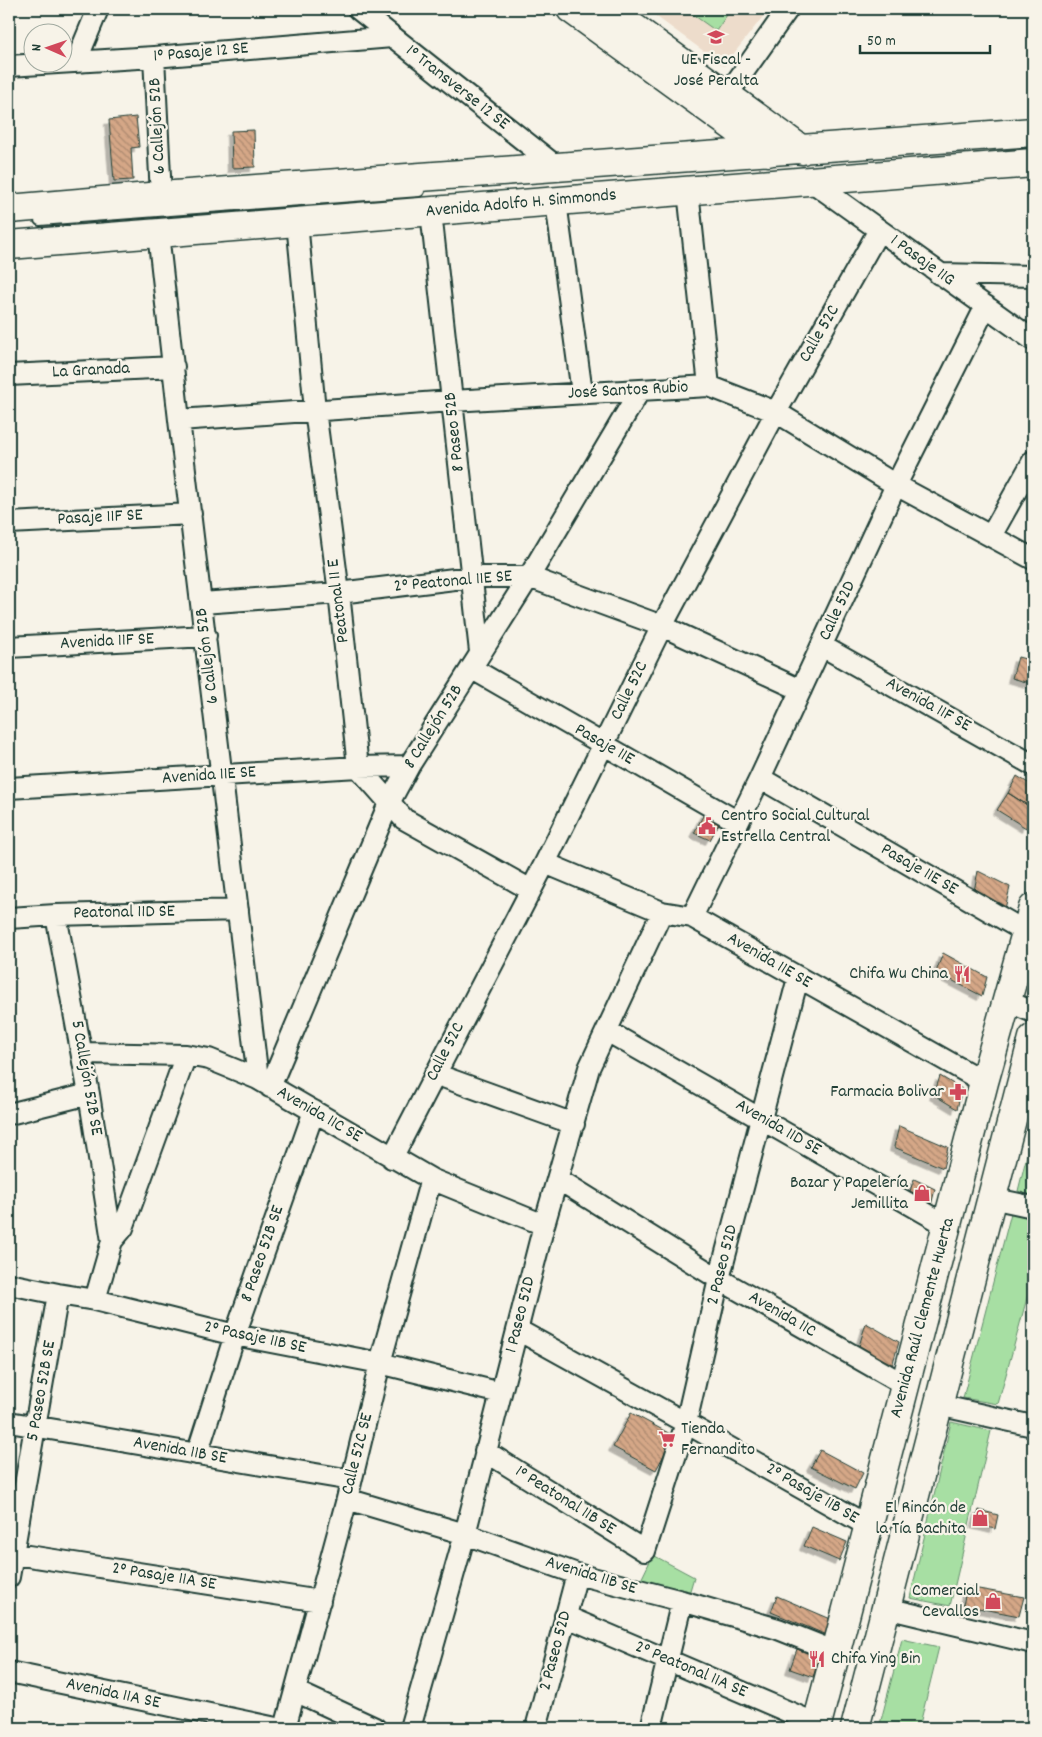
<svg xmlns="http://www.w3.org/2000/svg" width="1042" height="1737" viewBox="0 0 1042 1737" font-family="Dekko,sans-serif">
<defs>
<pattern id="building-back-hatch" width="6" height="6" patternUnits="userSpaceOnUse" patternTransform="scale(1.25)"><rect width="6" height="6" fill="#d5a787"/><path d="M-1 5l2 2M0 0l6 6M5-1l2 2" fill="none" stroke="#ac896f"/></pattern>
<filter id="shadow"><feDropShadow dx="-4.5" dy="4.5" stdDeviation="0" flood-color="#0004"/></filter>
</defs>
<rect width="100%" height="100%" fill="#f7f3e8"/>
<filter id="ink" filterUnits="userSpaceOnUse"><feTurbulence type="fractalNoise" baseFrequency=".02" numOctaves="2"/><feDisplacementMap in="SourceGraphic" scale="10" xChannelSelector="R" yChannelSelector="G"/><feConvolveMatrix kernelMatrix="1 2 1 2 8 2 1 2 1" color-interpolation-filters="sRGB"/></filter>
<g filter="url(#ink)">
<path fill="#eddccb" d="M646,9H769L724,66Z"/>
<path fill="#a7dfa3" stroke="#638e6c" d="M685,9H731L716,31Z
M1033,1131V1196L1018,1191Z
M1011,1213L1033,1218V1276L998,1404L963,1398Z
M951,1422L991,1431L950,1606L910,1598Z
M653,1555L694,1577L689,1594L640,1582Z
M902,1639L939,1647L919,1728H879Z"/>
<path fill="url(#building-back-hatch)" stroke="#1f3d34" filter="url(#shadow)" d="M136,117L139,147L131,148L133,180L114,181L109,120Z
M254,130L255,167L232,168L231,131Z
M1018,657L1033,661V684L1012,678Z
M1017,776L1033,786L1032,808L1008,793Z
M1008,793L1032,808L1026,828L997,810Z
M705,812L721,820L710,840L694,833Z
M978,871L1010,887L1005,909L974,891Z
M943,953L987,977L982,996L936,972Z
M940,1076L962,1089L957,1109L934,1095Z
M899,1126L948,1147L943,1168L894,1147Z
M914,1179L935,1189L930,1210L908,1197Z
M866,1323L899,1342L892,1366L859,1346Z
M631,1413L674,1436L656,1470L613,1447Z
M820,1450L863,1473L855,1489L811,1467Z
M979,1510L998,1515L995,1529L975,1524Z
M812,1527L847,1542L839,1561L804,1546Z
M967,1587L1024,1597L1019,1616L963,1605Z
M777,1596L833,1620L827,1635L771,1612Z
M797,1649L820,1657L813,1677L790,1669Z
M781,1720L798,1727L797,1728H778Z"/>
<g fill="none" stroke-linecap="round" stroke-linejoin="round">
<g stroke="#1f3d34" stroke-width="14">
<path id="lane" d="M40,220L419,191"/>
</g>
<g stroke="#1f3d34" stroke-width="24">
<path id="street" d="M358,9L557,167
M154,57L161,196
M76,62L98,9
M9,66L154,57L392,37
M720,105L788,9
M811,181L1033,340
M688,191L709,386
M556,202L582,393
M431,212L480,652
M297,222L315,410L339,593L358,767L404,819L531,890
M158,233L179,420L258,1079
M939,274L1033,276
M9,375L174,367
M179,420L452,401L709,386L776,412L896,485L1033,559
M9,523L191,514
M991,536L1033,461
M202,603L339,593L471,577H529L662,626L801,690
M822,646L1033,765
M9,647L206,636
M471,668L738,822
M760,778L1026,932
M9,788L358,767L409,766
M545,863L662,912L692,917L984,1082
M56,915L89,1094L112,1241
M692,917L760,778L896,485L986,306
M9,918L56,915L238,910
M1007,1001L1033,1012
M607,1031L948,1226
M82,1053L186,1055L209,1059L258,1079L431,1179L544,1225
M435,1074L574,1124
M270,1087L389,803L409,766L529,577L640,390
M9,1114L89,1094
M392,1158L545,863L662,626L776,412L879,230
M558,1179L719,1279L905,1385
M991,1198L1033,1207
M9,1284L58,1294L95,1300L235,1335L380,1363L501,1393
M95,1300L112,1241L123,1228L186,1055
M518,1330L686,1423L870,1527
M938,1405L1033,1426
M9,1422L351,1480
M485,1451L645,1551L686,1423L719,1279L798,978
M197,1454L235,1335L314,1111
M347,1499L465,1534L577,1574L682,1601L778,1629L836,1652
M9,1553L320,1601
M9,1577L58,1294
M886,1608L1033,1643
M565,1616L817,1724
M9,1672L276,1728
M295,1691L375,1728
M285,1728L347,1499L380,1363L431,1179
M410,1728L465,1534L544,1225L589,1068L662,912
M536,1728L577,1574
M651,1728L682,1601"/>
</g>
<g stroke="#1f3d34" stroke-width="31">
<path id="secondary" d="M571,9L768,152
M608,9L802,150
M9,209L161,196L1033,132
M9,245L1033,163
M816,1728L984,1082L1033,908
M855,1728L1033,1038"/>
</g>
<use href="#lane" stroke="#f7f3e8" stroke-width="10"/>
<use href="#street" stroke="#f7f3e8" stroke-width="20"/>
<use href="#secondary" stroke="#f7f3e8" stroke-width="28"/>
</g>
</g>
<defs>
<g id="school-bare" transform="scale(1.35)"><path d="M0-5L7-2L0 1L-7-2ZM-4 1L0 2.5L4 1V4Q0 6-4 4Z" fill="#d1495b" stroke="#f7f3e8" stroke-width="2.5" paint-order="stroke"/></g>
<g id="civic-bare" transform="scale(1.35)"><path d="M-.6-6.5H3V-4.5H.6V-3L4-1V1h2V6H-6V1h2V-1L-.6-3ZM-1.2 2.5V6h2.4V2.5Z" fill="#d1495b" stroke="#f7f3e8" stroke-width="2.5" paint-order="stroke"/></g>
<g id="restaurant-bare" transform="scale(1.35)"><path d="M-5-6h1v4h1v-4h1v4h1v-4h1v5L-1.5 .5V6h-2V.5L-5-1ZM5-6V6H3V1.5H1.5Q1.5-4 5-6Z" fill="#d1495b" stroke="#f7f3e8" stroke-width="2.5" paint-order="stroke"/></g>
<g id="pharmacy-bare" transform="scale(1.35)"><path d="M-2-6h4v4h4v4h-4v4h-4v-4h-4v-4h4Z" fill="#d1495b" stroke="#f7f3e8" stroke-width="2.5" paint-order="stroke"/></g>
<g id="shop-bare" transform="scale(1.35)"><path d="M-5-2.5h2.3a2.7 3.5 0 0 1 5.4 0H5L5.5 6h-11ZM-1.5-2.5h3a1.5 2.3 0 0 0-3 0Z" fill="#d1495b" stroke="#f7f3e8" stroke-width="2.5" paint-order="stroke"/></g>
<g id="supermarket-bare" transform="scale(1.35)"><path d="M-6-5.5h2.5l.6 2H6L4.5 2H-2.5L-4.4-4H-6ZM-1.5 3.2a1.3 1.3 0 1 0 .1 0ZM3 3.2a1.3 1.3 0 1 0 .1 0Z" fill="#d1495b" stroke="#f7f3e8" stroke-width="2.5" paint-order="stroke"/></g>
</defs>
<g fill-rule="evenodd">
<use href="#school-bare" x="716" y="37"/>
<use href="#civic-bare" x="707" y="826"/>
<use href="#restaurant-bare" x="962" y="974"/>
<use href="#pharmacy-bare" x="958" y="1092"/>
<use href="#shop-bare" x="922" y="1193"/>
<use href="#supermarket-bare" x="667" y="1439"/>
<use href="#shop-bare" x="980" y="1518"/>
<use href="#shop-bare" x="993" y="1601"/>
<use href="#restaurant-bare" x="817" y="1659"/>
</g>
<g text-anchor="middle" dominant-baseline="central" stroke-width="4.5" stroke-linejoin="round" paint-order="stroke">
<g font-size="18" fill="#1f3d34" stroke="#f7f3e8">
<text transform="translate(201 53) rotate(-5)">1° Pasaje 12 SE</text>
<text transform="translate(457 88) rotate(38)">1° Transverse 12 SE</text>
<text transform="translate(158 126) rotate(-93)">6 Callejón 52B</text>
<text transform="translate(521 204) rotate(-5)">Avenida Adolfo H. Simmonds</text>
<text transform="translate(922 261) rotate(36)">1 Pasaje 11G</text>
<text transform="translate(820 334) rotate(-60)">Calle 52C</text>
<text transform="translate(91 371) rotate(-3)">La Granada</text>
<text transform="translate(628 391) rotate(-3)">José Santos Rubio</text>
<text transform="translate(455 432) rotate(-96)">8 Paseo 52B</text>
<text transform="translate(100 518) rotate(-3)">Pasaje 11F SE</text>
<text transform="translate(453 582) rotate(-5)">2° Peatonal 11E SE</text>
<text transform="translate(339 601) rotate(-97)">Peatonal 11 E</text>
<text transform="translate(838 611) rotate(-65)">Calle 52D</text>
<text transform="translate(107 642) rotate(-3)">Avenida 11F SE</text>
<text transform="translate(208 656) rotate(-97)">6 Callejón 52B</text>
<text transform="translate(630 691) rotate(-64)">Calle 52C</text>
<text transform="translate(928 705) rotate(29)">Avenida 11F SE</text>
<text transform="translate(434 727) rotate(-58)">8 Callejón 52B</text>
<text transform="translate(604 745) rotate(30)">Pasaje 11E</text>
<text transform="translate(209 776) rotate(-4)">Avenida 11E SE</text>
<text transform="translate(919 870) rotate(30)">Pasaje 11E SE</text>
<text transform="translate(124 913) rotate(-1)">Peatonal 11D SE</text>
<text transform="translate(769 961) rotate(30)">Avenida 11E SE</text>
<text transform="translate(446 1052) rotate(-63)">Calle 52C</text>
<text transform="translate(86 1078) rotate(80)">5 Callejón 52B SE</text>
<text transform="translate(319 1115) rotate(30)">Avenida 11C SE</text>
<text transform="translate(778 1128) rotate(30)">Avenida 11D SE</text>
<text transform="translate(263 1254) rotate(-71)">8 Paseo 52B SE</text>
<text transform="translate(723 1265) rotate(-76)">2 Paseo 52D</text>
<text transform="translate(521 1315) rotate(-76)">1 Paseo 52D</text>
<text transform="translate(782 1315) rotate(30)">Avenida 11C</text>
<text transform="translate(923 1318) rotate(-75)">Avenida Raúl Clemente Huerta</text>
<text transform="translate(255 1338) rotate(12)">2° Pasaje 11B SE</text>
<text transform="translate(42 1391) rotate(-80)">5 Paseo 52B SE</text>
<text transform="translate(180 1451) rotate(10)">Avenida 11B SE</text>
<text transform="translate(358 1454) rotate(-76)">Calle 52C SE</text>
<text transform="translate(812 1494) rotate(30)">2° Pasaje 11B SE</text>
<text transform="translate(565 1501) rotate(32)">1° Peatonal 11B SE</text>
<text transform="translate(591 1576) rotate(17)">Avenida 11B SE</text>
<text transform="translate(164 1577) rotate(9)">2° Pasaje 11A SE</text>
<text transform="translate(556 1651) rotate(-75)">2 Paseo 52D</text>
<text transform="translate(691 1670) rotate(23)">2° Peatonal 11A SE</text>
<text transform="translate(113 1694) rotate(12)">Avenida 11A SE</text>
</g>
<g font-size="18" fill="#1f3d34" stroke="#f7f3e8" text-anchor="end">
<text x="716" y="60" text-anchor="middle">UE Fiscal -<tspan x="716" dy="21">José Peralta</tspan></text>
<text x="721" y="816" text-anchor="start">Centro Social Cultural<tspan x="721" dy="21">Estrella Central</tspan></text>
<text x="948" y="974">Chifa Wu China</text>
<text x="944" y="1092">Farmacia Bolivar</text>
<text x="908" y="1183">Bazar y Papelería<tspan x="908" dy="21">Jemillita</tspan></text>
<text x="681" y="1429" text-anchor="start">Tienda<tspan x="681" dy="21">Fernandito</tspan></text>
<text x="966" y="1508">El Rincón de<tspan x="966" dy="21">la Tía Bachita</tspan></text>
<text x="979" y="1591">Comercial<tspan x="979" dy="21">Cevallos</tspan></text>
<text x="831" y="1659" text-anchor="start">Chifa Ying Bin</text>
</g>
</g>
<rect width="1042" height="1737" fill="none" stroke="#f7f3e8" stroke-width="30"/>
<rect x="15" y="15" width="1012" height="1707" fill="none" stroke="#1f3d34" stroke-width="2" filter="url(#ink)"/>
<g transform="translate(48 48) rotate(272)"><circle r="24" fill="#f7f3e8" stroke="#a1aaa0"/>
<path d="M0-4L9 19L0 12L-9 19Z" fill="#d1495b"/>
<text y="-8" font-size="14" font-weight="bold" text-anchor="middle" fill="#1f3d34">N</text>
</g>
<path d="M860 45v8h130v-8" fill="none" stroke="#1f3d34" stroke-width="2.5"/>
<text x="867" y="45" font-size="15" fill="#1f3d34" stroke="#f7f3e8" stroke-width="4" paint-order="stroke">50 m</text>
</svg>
